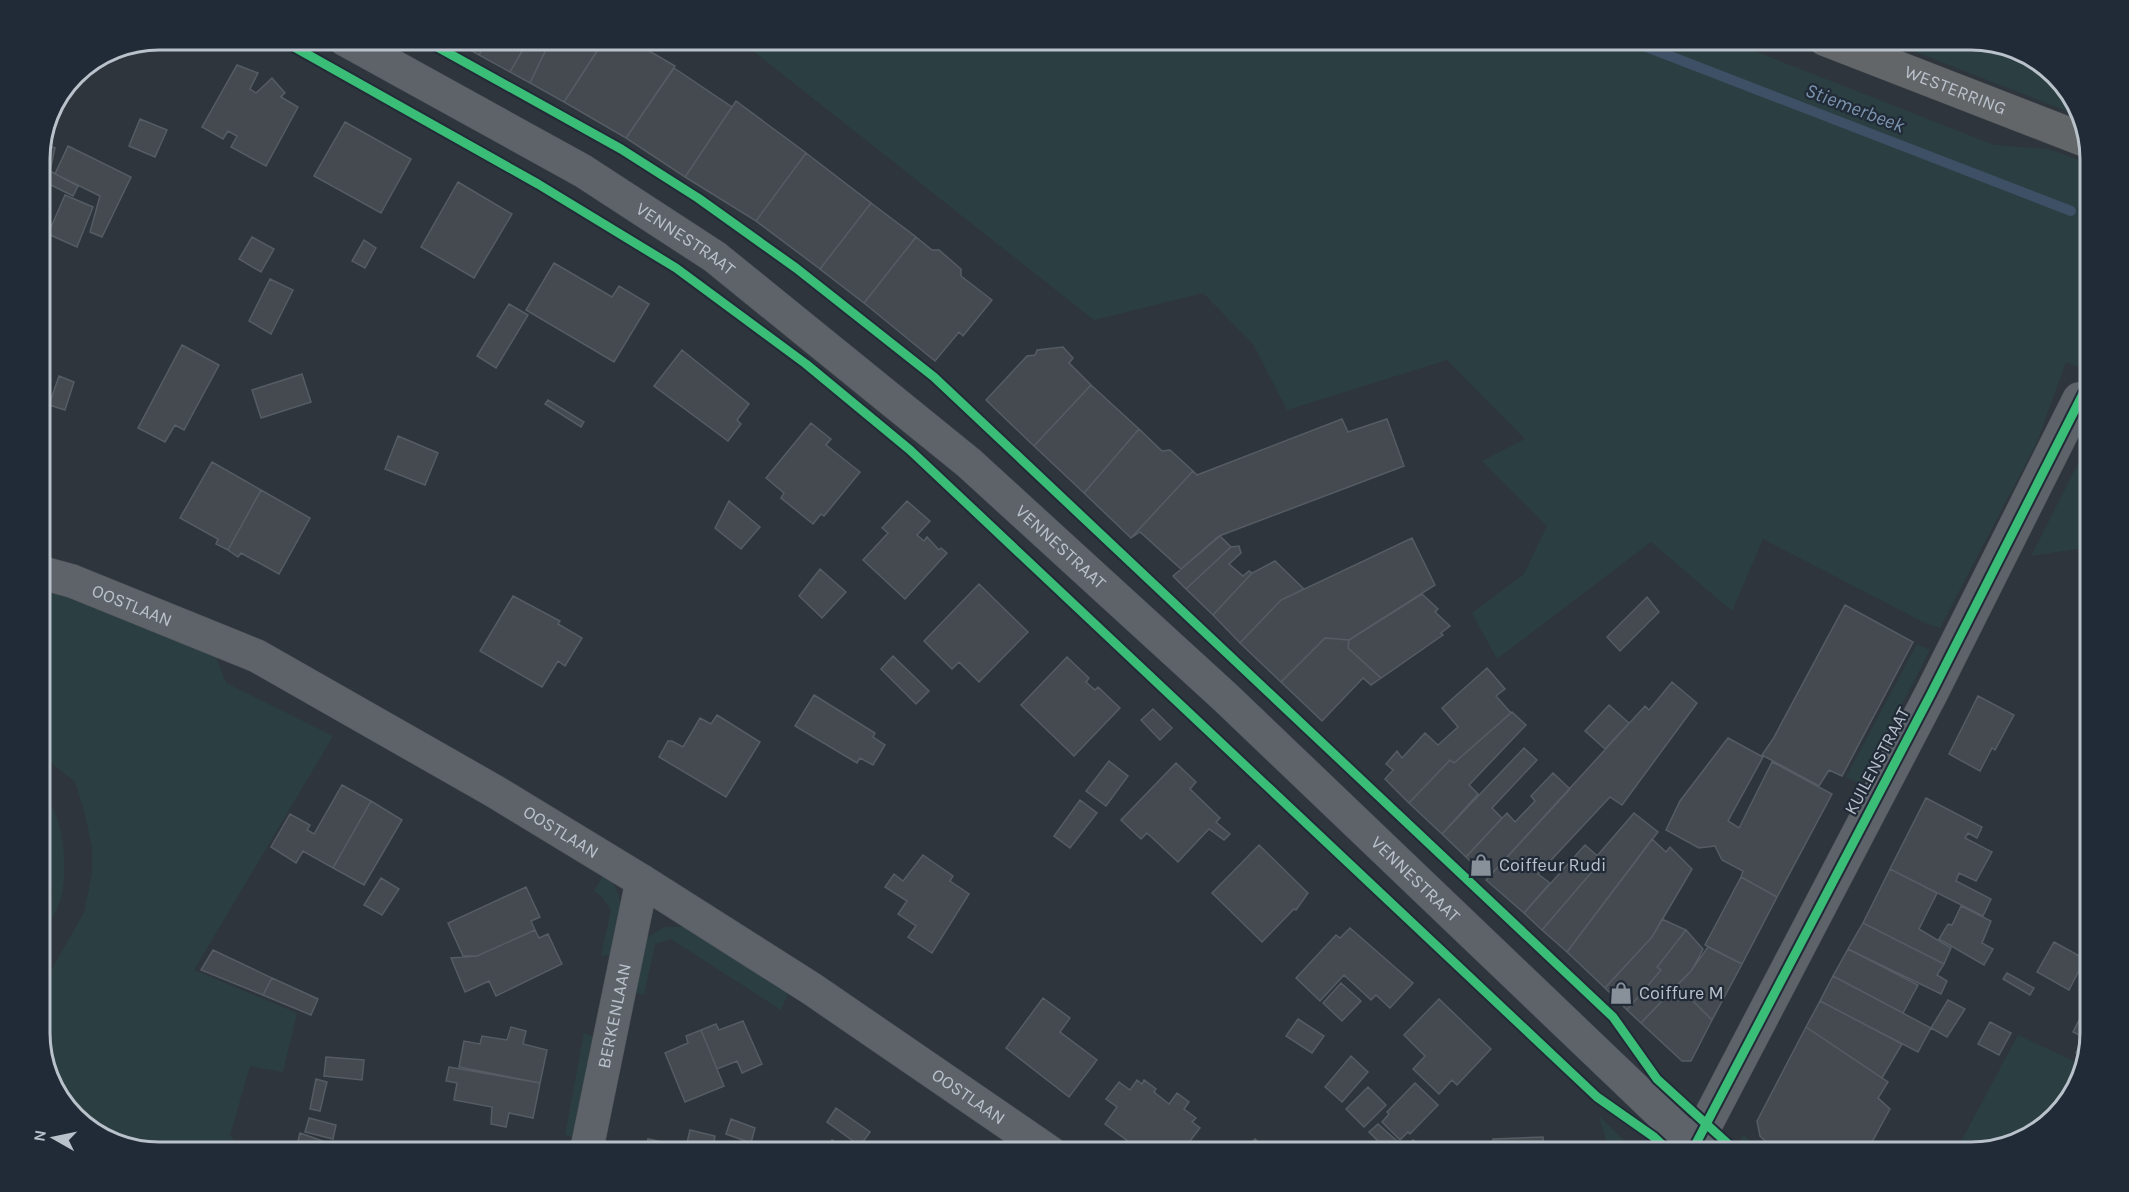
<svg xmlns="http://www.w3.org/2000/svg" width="2129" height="1192" viewBox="0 0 2129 1192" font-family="Karla,sans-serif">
<rect width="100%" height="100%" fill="#2e353c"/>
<path fill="#2b3f42" d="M738,39H1724L1994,145L2048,149L2090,164V363L2086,370L2066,362L2037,442L1940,628L1925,623L1763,539L1732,611L1651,542L1497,659L1472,613L1524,574L1547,526L1482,461L1525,439L1447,360L1287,410L1253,344L1203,293L1094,320Z
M1883,39H1971L2044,69L2074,99L2079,116Z
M2090,440V547L2031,556Z
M39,588L73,596L213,649L226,683L333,736L194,970L297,1013L283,1072L250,1066L230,1135L243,1153H159L99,1137L59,1099L39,1041V991L84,913L92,874V847L84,810L75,782L49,761L39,758Z
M1917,644L1930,650L1861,784L1846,777Z
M39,792C65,808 69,874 60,901C58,908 53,915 50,922L52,891L39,837Z
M604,874C630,894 618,926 614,954L601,956L611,910L603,898L594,891Z
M664,927H688L789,992L781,1010L671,939L655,944L644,995L634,992L647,938Z
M584,1033L596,1038L576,1138L565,1135Z
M2018,1035L2082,1065L2074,1093L2030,1137L1971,1153H1955Z
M1599,1116L1637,1153H1610Z
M1744,1135L1763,1153H1742L1736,1146Z"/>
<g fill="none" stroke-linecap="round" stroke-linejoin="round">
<path stroke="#3d5066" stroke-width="10" d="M1626,39L2071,211"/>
</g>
<path fill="#454a50" stroke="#565c63" stroke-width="1.5" d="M451,39H488L479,55Z
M488,39H529L510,72L479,55Z
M529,39H551L530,83L510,72Z
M551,39L568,44L570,39H583L599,48L564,102L530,83Z
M605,39H642L639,45L675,66L626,138L564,102Z
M95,60L84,81L73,76L74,74Z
M237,65L258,73L250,89L256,93L272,78L285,93L280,97L283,95L281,97L298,107L266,166L231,147L237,136L228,131L223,139L202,127Z
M674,68L732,107L685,177L626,138Z
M736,101L806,153L756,221L685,177Z
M140,119L167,130L155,157L129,146Z
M345,122L411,159L381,213L314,176Z
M42,143L55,148L50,171L78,186L73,196L39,179Z
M68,146L131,177L102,237L90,232L100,196L55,174Z
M806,153L871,203L820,269L756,221Z
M458,182L512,214L474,278L421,247Z
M65,195L93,207L77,247L48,234Z
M871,203L916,237L864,303L820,269Z
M252,237L274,249L261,272L239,259Z
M916,237L932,250H939L961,269V276L992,300L963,336L959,332L935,361L864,303Z
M364,240L376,248L365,268L352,261Z
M39,251L45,253L42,269L39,268Z
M554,263L612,297L619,286L649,304L614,362L526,310Z
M270,279L293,290L271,334L249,321Z
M509,304L528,315L496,368L477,356Z
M182,345L219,365L184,430L175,425L165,442L138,428Z
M1063,347L1073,358L1069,363L1091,385L1034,446L986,400L1027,356L1035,355L1037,350Z
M682,350L749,404L737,420L741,424L728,441L654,386Z
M302,374L311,402L261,418L252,390Z
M59,376L74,382L65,410L49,405Z
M1091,385L1139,429L1084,493L1034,446Z
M548,400L584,422L581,427L545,404Z
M1342,419L1348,432L1387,419L1404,466L1219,536L1181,569L1140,532L1131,538L1193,471L1197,475Z
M811,423L831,439L826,445L860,472L824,516L821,514L813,524L781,498L784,493L766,478Z
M1139,429L1162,451L1170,450L1193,471L1131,538L1084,493Z
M398,436L438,453L425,485L385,469Z
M212,462L261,490L228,550L216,544L218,539L180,518Z
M261,490L310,518L279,574L241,553L238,557L228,550Z
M729,501L760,527L741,549L715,528Z
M907,501L930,521L917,535L924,541L927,537L939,550L941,548L947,553L905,599L863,560L888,533L882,528Z
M1220,536L1231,547L1186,589L1173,576Z
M1412,538L1435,585L1349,640L1325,638L1281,682L1240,643L1281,600Z
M1239,546L1241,553L1229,564L1243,576L1249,571L1252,573L1213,615L1186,589L1231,547Z
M1275,561L1304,589L1281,600L1240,643L1213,615L1252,573Z
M820,569L846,592L822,618L799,596Z
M979,584L1028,632L979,682L959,662L952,669L924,641Z
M1422,594L1438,609L1435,612L1450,626L1441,633L1443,635L1381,678L1348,648L1349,640Z
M513,596L560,621L558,624L582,638L565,666L558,661L542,687L480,651Z
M1647,597L1659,612L1620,651L1607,637Z
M1845,605L1913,642L1842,776L1829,770L1819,786L1762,755L1773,739Z
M1325,638L1349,640L1348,648L1381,678L1371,685L1363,678L1322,721L1281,682Z
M893,656L929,691L916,704L881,669Z
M1067,657L1089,678L1086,682L1095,690L1098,687L1120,708L1074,756L1021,705Z
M1487,668L1505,689L1496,696L1511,713L1454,763L1450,760L1409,803L1385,779L1393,770L1386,764L1397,751L1402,758L1425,733L1438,745L1458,727L1442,708Z
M1672,682L1697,703L1622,805L1610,797L1538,874L1550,883L1524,913L1486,880L1645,706L1649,710Z
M814,695L875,733L873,737L885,745L873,765L860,758L857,763L795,726Z
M1978,696L2014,715L1995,750L1992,748L1980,771L1949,754Z
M1609,705L1629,723L1605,749L1585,731Z
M1153,709L1172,728L1160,740L1141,720Z
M1512,712L1526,725L1469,785L1478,794L1442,834L1409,803L1450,760L1454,763Z
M717,715L760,742L726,797L659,757L668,741H672L683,747L700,718L711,724Z
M1728,738L1763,757L1728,821L1739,828L1772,762L1832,794L1777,897L1741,877L1743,871L1722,860L1715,846L1699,848L1666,830L1680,801Z
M1524,748L1537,760L1492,808L1502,818L1466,857L1442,834Z
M1109,761L1128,776L1106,806L1086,791Z
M1176,763L1196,782L1190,789L1220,818L1216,822L1230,834L1224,840L1209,829L1178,862L1147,833L1141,839L1121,820Z
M1553,773L1570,789L1488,878L1466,857L1507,813L1515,822L1535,801L1531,796Z
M342,785L371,801L333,868L303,851L296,863L271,847L290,814L310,825L307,830L314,834Z
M1926,798L1982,827L1977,838L1968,833L1965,838L1992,852L1976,881L1959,873L1956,881L1991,899L1983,916L1890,869Z
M1080,800L1097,813L1070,848L1054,836Z
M371,801L402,820L364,885L333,868Z
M1634,813L1658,832L1567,952L1542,930L1602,860L1597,856Z
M1652,839L1666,852L1670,847L1692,869L1652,937L1605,988L1567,952Z
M1259,845L1308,893L1296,910L1294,909L1262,942L1212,893Z
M1585,845L1602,860L1542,930L1524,913Z
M923,855L953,876L950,881L969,894L932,953L908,937L916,926L898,914L907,901L885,887L894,874L903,881Z
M1890,869L1937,893L1919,929L1951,948L1944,964L1863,923Z
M1741,877L1777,897L1742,964L1705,945Z
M381,878L399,889L382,915L364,905Z
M526,887L540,917L531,921L535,930L477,956H463L448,923Z
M1961,906L1991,921L1982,943L1993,949L1984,965L1939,939L1948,924L1952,925Z
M1662,919L1686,930L1657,967L1661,970L1627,1010L1605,988L1652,937Z
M1863,923L1944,964L1937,975L1947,981L1941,994L1848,949Z
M1350,928L1413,983L1390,1008L1376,995L1371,1000L1344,975L1320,1001L1296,978L1336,935L1340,938Z
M535,930L539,938L548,934L562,964L496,996L489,981L465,992L451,958L477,956Z
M1686,930L1703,949L1700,955L1691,971L1641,1023L1627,1010L1661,970L1657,967Z
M2054,942L2085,959L2069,990L2037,972Z
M1708,947L1742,964L1712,1020L1677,985L1691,971Z
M1848,949L1918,985L1903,1013L1833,976Z
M213,950L272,978L263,995L201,970Z
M2007,973L2034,988L2030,995L2003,979Z
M1833,976L1931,1028L1918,1052L1820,1001Z
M272,978L318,999L311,1015L263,995Z
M1341,983L1361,1001L1342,1021L1323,1003Z
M1677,985L1712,1020L1691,1061H1682L1641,1023Z
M1043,998L1070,1018L1060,1032L1097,1060L1069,1097L1006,1048Z
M1439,999L1491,1049L1457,1085L1452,1080L1439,1094L1413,1069L1425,1056L1404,1035Z
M1948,1000L1965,1009L1947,1037L1931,1028Z
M1820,1001L1902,1044L1882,1078L1806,1027Z
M2089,1001L2090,1034L2084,1057L2076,1053L2083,1037L2073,1032Z
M1298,1019L1324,1036L1312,1053L1286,1036Z
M743,1021L762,1064L742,1073L737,1061L717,1069L701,1030L716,1024L719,1030Z
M1990,1022L2011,1033L1999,1055L1978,1044Z
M511,1027L526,1031L523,1044L547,1050L540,1083L459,1067L464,1041L480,1044L482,1036L507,1040Z
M1806,1027L1888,1082L1878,1098L1890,1109L1866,1153H1778L1760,1136L1757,1121Z
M701,1030L724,1086L685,1102L665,1053L688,1043L686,1036Z
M1351,1056L1368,1072L1342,1102L1325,1087Z
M326,1057L364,1060L362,1080L324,1076Z
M449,1067L540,1083L533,1118L509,1113L506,1127L491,1124L492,1107L454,1100L457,1083L446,1081Z
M316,1079L327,1082L320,1111L310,1109Z
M1137,1080L1142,1084L1144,1080L1156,1089L1154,1092L1169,1104L1177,1093L1189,1102L1184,1109L1196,1118L1192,1122L1200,1128L1181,1153H1144L1105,1124L1117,1107L1106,1099L1119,1082L1130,1090Z
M1415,1083L1438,1105L1410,1134L1408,1132L1400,1140L1382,1122L1389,1114L1387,1112Z
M1368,1087L1386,1105L1364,1127L1346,1109Z
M836,1108L870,1132L860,1146L827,1122Z
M309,1118L336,1125L333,1139L305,1132Z
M731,1119L755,1128L751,1143L726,1134Z
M1378,1124L1405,1148L1413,1140L1425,1149L1422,1153H1390L1369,1132Z
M690,1130L715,1136L712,1153H645L648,1139L686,1147Z
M300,1133L348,1150L347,1153H295Z
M1543,1137L1544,1153H1493V1139Z
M1255,1139L1271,1153H1243Z
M832,1140L847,1149L845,1153H825Z
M893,1143L906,1153H886Z
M415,1146L443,1153H413Z"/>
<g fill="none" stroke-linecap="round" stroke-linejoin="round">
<g stroke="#4c5156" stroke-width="34">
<g id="minor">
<path id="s1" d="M344,39L583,171L715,257L969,463L1225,697L1702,1153"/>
<path id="s2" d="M39,572L72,581L257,656L494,791L642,881L812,989L1051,1153"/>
<path id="s3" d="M586,1153L642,881"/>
<path d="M1691,1153L1931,694L2079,399"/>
</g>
</g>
<g stroke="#4b5157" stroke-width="34">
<g id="highway">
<path id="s4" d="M1824,39L2087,141"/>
</g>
</g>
<use href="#minor" stroke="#5e636a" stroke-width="33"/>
<use href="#highway" stroke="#636669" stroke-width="33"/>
<g stroke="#212b37" stroke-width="13">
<path id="cycleway" d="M280,39L538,184L676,268L806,364L910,450L1597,1097L1654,1137L1671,1153
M423,39L621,149L698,198L796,268L934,377L1613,1017L1657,1079L1738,1153
M1691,1153L1931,694L2090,380"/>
</g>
<use href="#cycleway" stroke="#3abd76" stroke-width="9"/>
</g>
<defs>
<g id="shop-bare" transform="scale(1.8)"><path d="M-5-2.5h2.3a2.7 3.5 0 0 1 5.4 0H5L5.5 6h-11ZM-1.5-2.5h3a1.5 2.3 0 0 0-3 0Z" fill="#889099" stroke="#212b37" stroke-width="2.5" paint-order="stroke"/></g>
</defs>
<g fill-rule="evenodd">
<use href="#shop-bare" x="1481" y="865"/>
<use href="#shop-bare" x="1621" y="993"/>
</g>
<g text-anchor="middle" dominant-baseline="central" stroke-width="4.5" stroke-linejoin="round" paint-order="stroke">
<g font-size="18" fill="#b9c1cb" stroke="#212b37">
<text stroke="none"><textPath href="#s4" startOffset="141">WESTERRING</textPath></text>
<text stroke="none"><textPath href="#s1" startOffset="396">VENNESTRAAT</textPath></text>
<text stroke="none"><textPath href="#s1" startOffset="882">VENNESTRAAT</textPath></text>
<text stroke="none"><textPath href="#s2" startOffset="99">OOSTLAAN</textPath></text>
<text transform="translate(1877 761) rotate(-62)">KUILENSTRAAT</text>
<text stroke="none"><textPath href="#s2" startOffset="585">OOSTLAAN</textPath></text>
<text stroke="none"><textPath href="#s1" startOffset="1368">VENNESTRAAT</textPath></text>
<text stroke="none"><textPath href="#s3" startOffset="140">BERKENLAAN</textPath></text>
<text stroke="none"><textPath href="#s2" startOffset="1071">OOSTLAAN</textPath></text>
</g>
<g font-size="18" fill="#b9c1cb" stroke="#212b37" text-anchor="start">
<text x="1499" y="865">Coiffeur Rudi</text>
<text x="1639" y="993">Coiffure M</text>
</g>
<g font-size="20" font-style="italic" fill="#7b93ad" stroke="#212b37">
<text transform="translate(1855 108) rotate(21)">Stiemerbeek</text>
</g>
</g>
<path d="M0 0H2129V1192H0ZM159 50H1971A109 109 0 0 1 2080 159V1033A109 109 0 0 1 1971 1142H159A109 109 0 0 1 50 1033V159A109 109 0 0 1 159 50Z" fill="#212b37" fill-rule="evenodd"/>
<path fill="none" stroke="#b9c1cb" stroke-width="3" d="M159 50H1971A109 109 0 0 1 2080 159V1033A109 109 0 0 1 1971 1142H159A109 109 0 0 1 50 1033V159A109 109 0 0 1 159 50Z"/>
<g transform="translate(54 1138) rotate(279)" stroke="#212b37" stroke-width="4.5" paint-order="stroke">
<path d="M0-4.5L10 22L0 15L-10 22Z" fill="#b9c1cb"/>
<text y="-9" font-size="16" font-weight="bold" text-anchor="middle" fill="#b9c1cb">N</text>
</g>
</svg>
